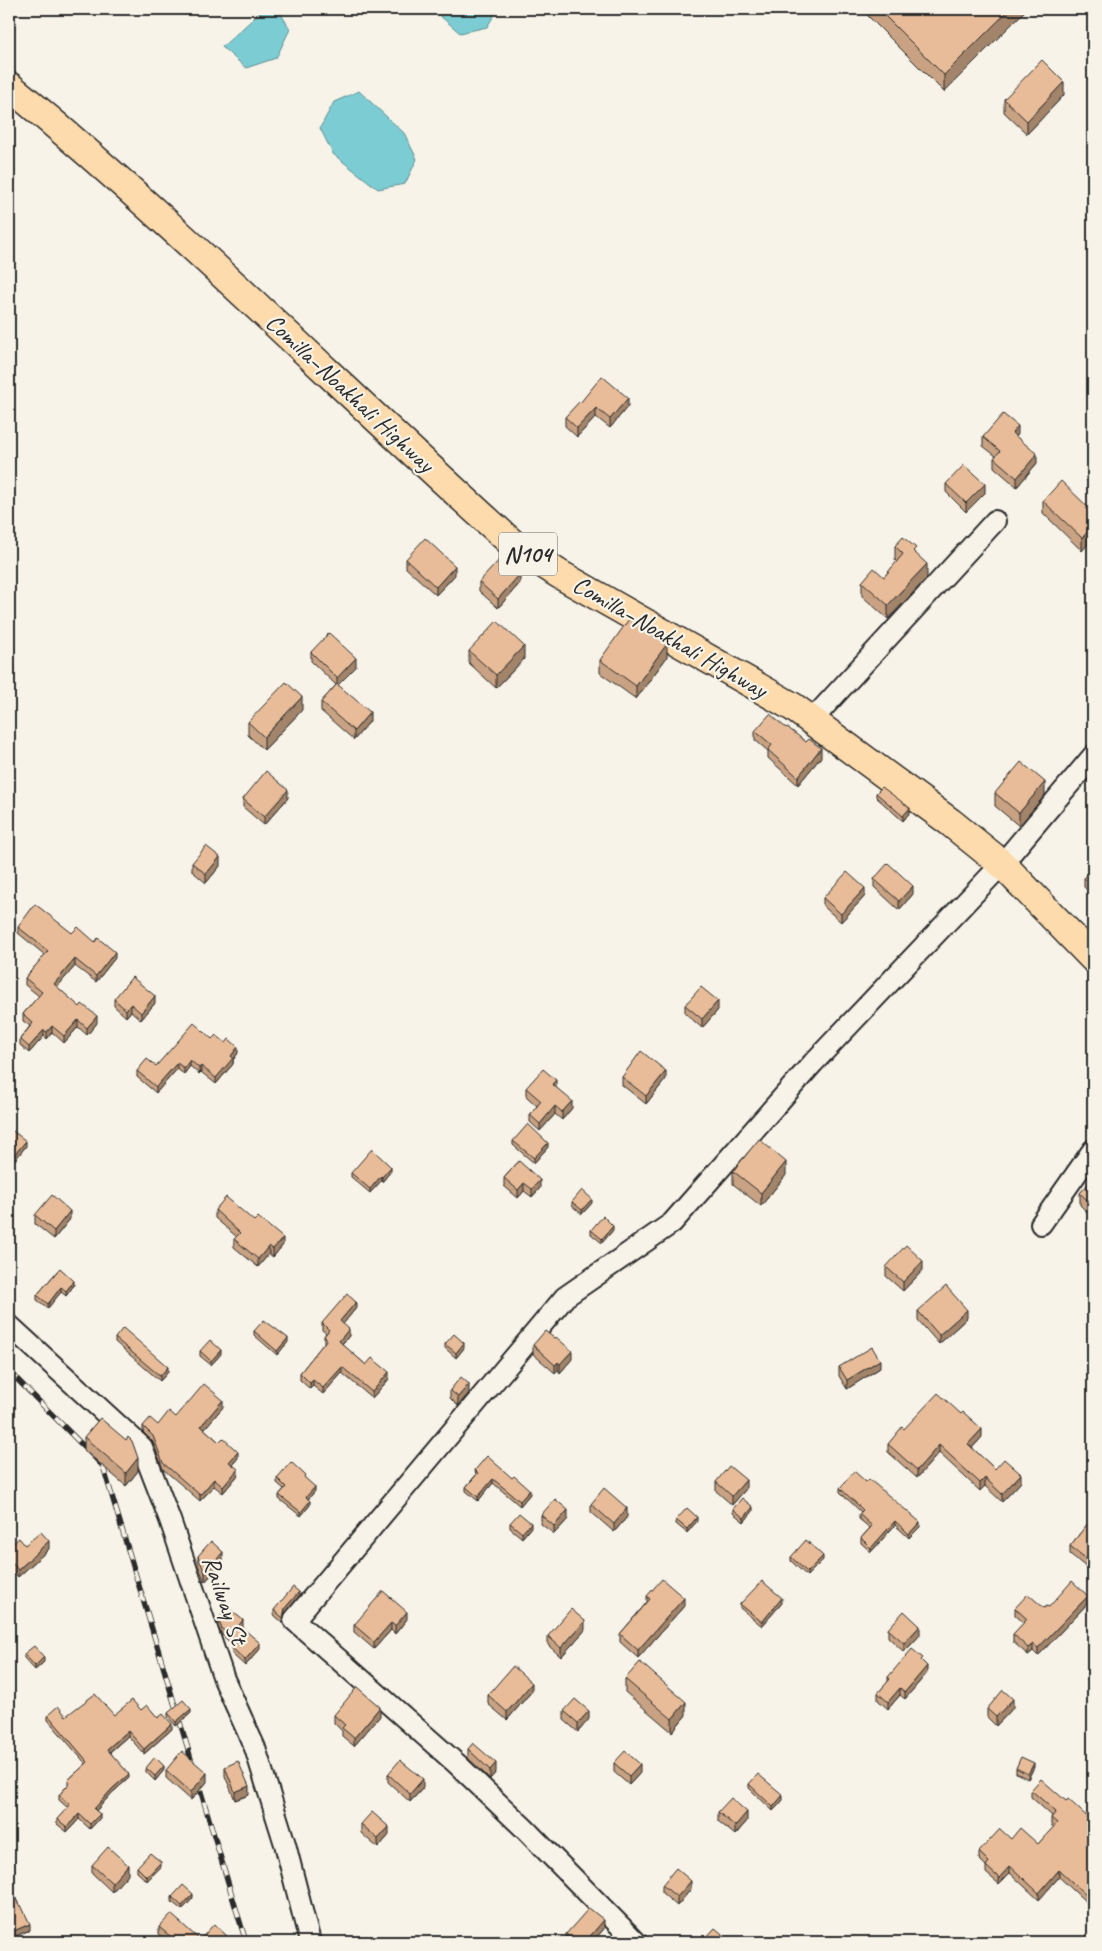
<svg xmlns="http://www.w3.org/2000/svg" width="1102" height="1951" viewBox="0 0 1102 1951" font-family="Caveat,sans-serif">
<rect width="100%" height="100%" fill="#f7f3e8"/>
<filter id="ink" filterUnits="userSpaceOnUse"><feTurbulence type="fractalNoise" baseFrequency=".02" numOctaves="2"/><feDisplacementMap in="SourceGraphic" scale="10" xChannelSelector="R" yChannelSelector="G"/><feConvolveMatrix kernelMatrix="1 2 1 2 8 2 1 2 1" color-interpolation-filters="sRGB"/></filter>
<g filter="url(#ink)">
<path fill="#7ccdd3" stroke="#5c8c90" d="M264,9H278L290,29L276,58L246,68L222,47Z
M443,9H498L487,27L460,33L439,15Z
M359,91L404,133L417,159L405,184L378,189L333,154L320,128L334,102Z"/>
<g fill="none" stroke-linecap="round" stroke-linejoin="round">
<g stroke="#2b2b2b" stroke-width="24">
<path id="minor" d="M811,721L995,521
M1041,1224L1093,1150
M9,1325L142,1447L170,1520L224,1679L255,1748L285,1844L310,1942
M636,1942L524,1828L457,1764L294,1620L565,1297L672,1223L813,1063L1002,864L1093,756"/>
</g>
<g stroke="#2b2b2b" stroke-width="31">
<path id="trunk" d="M9,86C184,230 344,392 513,544L559,574L793,707L950,822L1002,864L1093,958"/>
</g>
<use href="#minor" stroke="#f7f3e8" stroke-width="20"/>
<use href="#trunk" stroke="#fedbac" stroke-width="28"/>
<g stroke="#2b2b2b" stroke-width="5.5">
<path id="rail" d="M9,1371L103,1466L246,1942"/>
</g>
<use href="#rail" stroke="#f7f3e8" stroke-width="4" stroke-dasharray="11" stroke-linecap="butt"/>
</g>
<path fill="#c8a283" stroke="#2b2b2b" d="M868,9H1027L944,92L868,16Z
M1064,95L1027,134L1004,112V99Z
M580,403L628,406L610,428L596,417L577,437L565,426V417Z
M1018,434L1016,437L1037,463L1017,487L994,467V458L996,456L983,446V437Z
M946,484L985,493L966,512L946,492Z
M1043,501L1093,512L1082,551L1043,513Z
M895,546L916,554L927,578L888,619L862,596V582L884,577L897,562L895,560Z
M406,559L455,575L436,595L406,568Z
M479,582L520,583L498,608L479,591Z
M469,651L524,659L496,688L469,663Z
M311,652L356,667L338,685L370,721L354,740L321,711V702L336,685L311,661Z
M667,657L636,699L600,673V660Z
M302,710L264,750L248,735V722Z
M755,731L821,757L798,785L768,758V751L755,740Z
M1093,784V799L1090,796V788Z
M876,793L910,812L903,821L876,797Z
M995,793L1045,795L1019,826L995,806Z
M288,798L264,825L243,807V799Z
M192,863L220,866L206,883L192,871Z
M1093,869V896L1084,887V878Z
M874,879L913,894L899,910L874,887Z
M865,896L841,922L823,906V898Z
M18,927L72,933L115,958L96,982L75,966L57,987L97,1023L87,1035L78,1027L64,1043L52,1032L47,1039L44,1036L29,1053L20,1045V1039L30,1026L23,1021V1014L39,996L25,985V978L45,955L18,933Z
M114,999L155,1003L141,1020L131,1011L126,1017L114,1006Z
M685,1005L718,1010L702,1028L685,1013Z
M212,1039L238,1053L233,1060V1064L216,1084L201,1072L199,1074L190,1066L184,1074L177,1069L156,1093L137,1077V1071L156,1066Z
M622,1077L666,1079L646,1104L622,1085Z
M556,1087L572,1108L562,1120L555,1114L540,1131L530,1122V1115L537,1106L526,1096V1088Z
M9,1128L26,1146L15,1160L9,1155Z
M513,1141L548,1147L534,1163L513,1145Z
M1093,1158V1173L1092,1172V1160Z
M519,1161L540,1188L532,1197L524,1191L518,1198L504,1186V1178Z
M391,1171L382,1182L381,1181L370,1193L351,1177V1173Z
M733,1171L786,1175L761,1206L733,1184Z
M1093,1179V1216L1092,1217L1080,1205V1193Z
M572,1202L592,1203L582,1214L572,1206Z
M215,1210L283,1245L273,1257L269,1254L258,1267L234,1247V1239L237,1237L215,1218Z
M35,1215L70,1219L54,1239L35,1224Z
M591,1230H613L602,1243L591,1234Z
M886,1267L923,1270L903,1291L886,1276Z
M60,1268L74,1285L66,1296L61,1292L48,1308L37,1300V1295Z
M356,1308L343,1324L349,1336L342,1344L366,1365L389,1379L372,1398L342,1373L323,1394L313,1386L310,1389L300,1380V1373L324,1343V1336L326,1333L322,1330V1323Z
M918,1311L967,1318L939,1344L918,1320Z
M254,1331L288,1342L277,1355L254,1335Z
M115,1338L168,1372L160,1381L115,1342Z
M445,1344L464,1348L456,1358L445,1348Z
M533,1345L572,1359L560,1373L558,1370L555,1373L533,1354Z
M200,1351L221,1354L211,1365L200,1356Z
M839,1367L880,1368L847,1389L839,1376Z
M450,1390L469,1393L458,1406L450,1398Z
M223,1407L204,1429L238,1458L233,1464L238,1475L223,1493L214,1486L200,1501L163,1469L153,1442L143,1432V1426L158,1425L176,1417Z
M904,1429L982,1437L972,1448L995,1469L1021,1482L1002,1502L985,1486L980,1491L939,1453L917,1478L888,1452V1444Z
M84,1437L138,1471L126,1486L84,1450Z
M475,1470L530,1494L520,1506L493,1483L478,1501L466,1491V1487L476,1475Z
M277,1478H305L315,1491L308,1499L310,1505L301,1516L279,1499V1495L284,1489L277,1483Z
M716,1482L746,1489L732,1505L716,1491Z
M840,1488L920,1527L909,1538L895,1525L871,1552L861,1543V1538L870,1528L859,1519V1514L861,1512L840,1492Z
M591,1504L627,1517L614,1532L591,1512Z
M733,1509L753,1511L744,1522L733,1513Z
M541,1515L568,1519L554,1534L541,1524Z
M1093,1517V1573L1070,1554V1546Z
M676,1520L697,1521L687,1533L676,1524Z
M510,1523L531,1527L522,1538L510,1528Z
M25,1545L49,1549L18,1577L9,1567V1547Z
M198,1556L223,1561L205,1582L198,1565Z
M791,1557L823,1560L807,1576L791,1561Z
M299,1596L285,1613L283,1623L274,1615V1610Z
M647,1596L684,1606L638,1658L620,1642V1634L647,1602Z
M782,1603L762,1626L740,1608V1604Z
M1088,1603L1038,1656L1033,1651L1028,1655L1013,1642V1634L1024,1623L1015,1615V1608H1044Z
M218,1619L243,1627L242,1628L260,1649L245,1666L232,1654V1648L234,1646L222,1635L218,1626Z
M407,1619L395,1634L391,1630L374,1649L354,1632V1625Z
M888,1629L920,1635L904,1652L888,1637Z
M585,1630L561,1657L548,1645V1636Z
M24,1654L44,1662L35,1670L24,1658Z
M923,1662L927,1673L905,1699L900,1695L888,1709L878,1700V1693L888,1682V1677Z
M625,1679L686,1715L672,1732L625,1692Z
M532,1691L507,1720L488,1704V1695Z
M1013,1708L996,1726L987,1717V1709Z
M141,1710L158,1718L172,1729L144,1754L128,1736L110,1752L129,1778L112,1793L96,1811L100,1818L90,1829L79,1819L67,1832L57,1824V1819L68,1808L59,1800V1795L68,1785V1780L86,1764L48,1720V1715L66,1716L114,1715Z
M564,1711L589,1719L578,1732L564,1720Z
M168,1713H191L176,1726L168,1717Z
M334,1715L380,1716L354,1746L342,1736V1731L334,1723Z
M468,1749L496,1772L490,1779L468,1758Z
M614,1763L640,1773L629,1785L614,1772Z
M225,1767L249,1795L235,1800L225,1776Z
M1034,1767L1028,1779L1016,1773V1768Z
M146,1768L164,1770L155,1781L146,1772Z
M166,1770L207,1782L191,1800L166,1778Z
M388,1774L423,1788L410,1802L388,1782Z
M749,1784L783,1800L773,1811L749,1788Z
M1031,1790L1066,1801L1093,1822L1087,1903L1059,1877L1039,1900L1010,1873L999,1884L986,1873V1866L979,1859V1852L1011,1839L1038,1844L1054,1827L1051,1825V1818L1052,1816L1031,1797Z
M718,1812L747,1821L735,1835L718,1821Z
M361,1824L389,1835L378,1848L361,1833Z
M92,1865L128,1874L112,1892L92,1873Z
M137,1867H161L147,1881L137,1872Z
M9,1883L30,1930L11,1938L9,1934Z
M662,1885L691,1889L677,1906L662,1893Z
M172,1897L193,1898L182,1910L172,1902Z
M159,1927L200,1940L228,1942H169L159,1934Z
M604,1929L592,1942H566V1934Z"/>
<path fill="#a2846a" stroke="#2b2b2b" d="M1010,9H1027L944,92V75Z
M1064,82V95L1027,134V121Z
M628,398V406L610,428V419Z
M596,408V417L577,437V428Z
M1018,426V434L1012,442V433Z
M1037,454V463L1017,487V478Z
M985,484V493L966,512V503Z
M1093,526V539L1082,551V538Z
M927,564V578L888,619V605Z
M455,566V575L436,595V587Z
M520,574V583L498,608V599Z
M667,644V657L636,699V686Z
M524,646V659L496,688V675Z
M356,658V667L337,686V678Z
M302,697V710L264,750V737Z
M370,712V721L354,740V731Z
M821,748V757L798,785V777Z
M1045,782V795L1019,826V813Z
M288,790V798L264,825V817Z
M910,808V812L903,821V816Z
M220,857V866L206,883V874Z
M913,886V894L899,910V901Z
M865,888V896L841,922V914Z
M115,952V958L96,982V976Z
M75,959V966L54,991V984Z
M155,996V1003L141,1020V1013Z
M718,1001V1010L702,1028V1019Z
M131,1004V1011L126,1017V1010Z
M97,1016V1023L87,1035V1028Z
M78,1020V1027L64,1043V1036Z
M52,1026V1032L47,1039V1032Z
M44,1030V1036L29,1053V1047Z
M238,1047V1053L233,1060V1064L216,1084V1078L231,1056Z
M190,1060V1066L184,1074V1068Z
M177,1063V1069L156,1093V1087Z
M201,1066V1072L199,1074V1068Z
M666,1071V1079L646,1104V1096Z
M556,1080V1087L552,1084Z
M572,1101V1108L562,1120V1112Z
M555,1106V1114L540,1131V1124Z
M26,1141V1146L15,1160V1154Z
M548,1143V1147L534,1163V1158Z
M786,1162V1175L761,1206V1193Z
M391,1167V1171L382,1182V1177Z
M381,1176V1181L370,1193V1189Z
M540,1180V1188L532,1197V1189Z
M524,1183V1191L518,1198V1190Z
M592,1199V1203L582,1214V1210Z
M1093,1204V1216L1092,1217V1205Z
M70,1211V1219L54,1239V1231Z
M613,1226V1230L602,1243V1239Z
M283,1238V1245L273,1257V1249Z
M269,1246V1254L258,1267V1259Z
M923,1261V1270L903,1291V1282Z
M74,1281V1285L66,1296V1291Z
M61,1287V1292L48,1308V1304Z
M356,1302V1308L340,1328V1321Z
M967,1310V1318L939,1344V1335Z
M349,1329V1336L339,1347V1341Z
M288,1338V1342L277,1355V1351Z
M464,1343V1348L456,1358V1353Z
M221,1350V1354L211,1365V1361Z
M572,1351V1359L560,1373V1364Z
M880,1360V1368L847,1389V1380Z
M558,1362V1370L555,1373V1365Z
M168,1367V1372L160,1381V1376Z
M342,1367V1373L323,1394V1388Z
M389,1372V1379L372,1398V1392Z
M313,1380V1386L310,1389V1383Z
M469,1384V1393L458,1406V1397Z
M223,1400V1407L201,1433V1426Z
M982,1429V1437L968,1452V1444Z
M939,1445V1453L917,1478V1470Z
M238,1452V1458L229,1468V1462Z
M138,1458V1471L126,1486V1473Z
M238,1469V1475L223,1493V1487Z
M1021,1474V1482L1002,1502V1494Z
M985,1478V1486L980,1491V1483Z
M214,1479V1486L200,1501V1495Z
M493,1479V1483L478,1501V1497Z
M746,1480V1489L732,1505V1496Z
M315,1487V1491L306,1502V1497Z
M530,1490V1494L520,1506V1501Z
M310,1501V1505L301,1516V1512Z
M753,1507V1511L744,1522V1518Z
M627,1508V1517L614,1532V1524Z
M568,1510V1519L554,1534V1526Z
M697,1517V1521L687,1533V1529Z
M895,1521V1525L871,1552V1548Z
M920,1522V1527L909,1538V1534Z
M531,1523V1527L522,1538V1533Z
M49,1541V1549L18,1577V1570Z
M223,1552V1561L205,1582V1573Z
M823,1556V1560L807,1576V1572Z
M299,1592V1596L285,1613L283,1623L285,1608Z
M1088,1596V1603L1038,1656V1648Z
M684,1598V1606L638,1658V1650Z
M782,1598V1603L762,1626V1622Z
M407,1612V1619L395,1634V1626Z
M243,1620V1627L239,1632V1625Z
M585,1621V1630L561,1657V1648Z
M391,1623V1630L374,1649V1642Z
M920,1626V1635L904,1652V1643Z
M260,1643V1649L245,1666V1660Z
M1033,1644V1651L1028,1655V1648Z
M44,1657V1662L35,1670V1666Z
M927,1666V1673L905,1699V1692Z
M532,1683V1691L507,1720V1712Z
M900,1688V1695L888,1709V1702Z
M1013,1699V1708L996,1726V1717Z
M686,1702V1715L672,1732V1719Z
M380,1707V1716L354,1746V1738Z
M191,1709V1713L176,1726V1722Z
M589,1711V1719L578,1732V1723Z
M172,1724V1729L144,1754V1749Z
M128,1731V1736L107,1754V1749Z
M496,1763V1772L490,1779V1770Z
M1034,1763V1767L1028,1779V1774Z
M640,1764V1773L629,1785V1776Z
M164,1766V1770L155,1781V1776Z
M207,1773V1782L191,1800V1792Z
M129,1774V1778L112,1793L94,1813V1809L112,1789Z
M423,1779V1788L410,1802V1794Z
M249,1786V1795L235,1800V1792Z
M783,1795V1800L773,1811V1807Z
M747,1812V1821L735,1835V1826Z
M79,1814V1819L67,1832V1827Z
M100,1814V1818L90,1829V1824Z
M389,1827V1835L378,1848V1839Z
M161,1862V1867L147,1881V1877Z
M128,1865V1874L112,1892V1883Z
M1010,1866V1873L999,1884V1878Z
M14,1869V1875L9,1881V1875Z
M1059,1870V1877L1039,1900V1893Z
M691,1881V1889L677,1906V1897Z
M1093,1889V1896L1087,1903V1896Z
M193,1894V1898L182,1910V1906Z
M604,1920V1929L592,1942H585Z
M30,1924V1930L11,1938V1932Z"/>
<path fill="#e8bc98" stroke="#2b2b2b" d="M878,9H1010L944,75Z
M1042,60L1064,82L1027,121L1004,99Z
M602,376L628,398L610,419L596,408L577,428L565,417L579,402L580,403Z
M1003,414L1018,426L1012,433L1037,454L1017,478L994,458L1000,451L983,437Z
M964,465L985,484L966,503L946,484Z
M1061,481L1093,512V526L1082,538L1043,501Z
M903,537L916,548L913,551L927,564L888,605L862,582L874,568L884,577L903,554L895,546Z
M425,538L455,566L436,587L406,559Z
M502,557L520,574L498,599L479,582Z
M629,619L667,644L636,686L600,660Z
M497,621L524,646L496,675L469,651Z
M329,633L356,658L337,678L311,652Z
M286,682L302,697L264,737L248,722Z
M337,684L370,712L354,731L321,702Z
M770,714L786,728L787,727L806,742L809,739L821,748L798,777L768,750L772,745L755,731Z
M1021,762L1045,782L1019,813L995,793Z
M266,771L288,790L264,817L243,799Z
M1093,784V791L1090,788Z
M882,787L910,808L903,816L876,793Z
M206,846L220,857L206,874L192,863Z
M888,863L913,886L899,901L874,879Z
M1093,869V887L1084,878Z
M847,872L865,888L841,914L823,898Z
M35,904L72,933L78,927L95,942L98,938L115,952L96,976L75,959L54,984L80,1007L82,1004L97,1016L87,1028L78,1020L64,1036L52,1026L47,1032L44,1030L29,1047L20,1039L33,1023L23,1014L42,992L25,978L48,951L18,927Z
M132,977L155,996L141,1013L131,1004L126,1010L114,999Z
M701,987L718,1001L702,1019L685,1005Z
M194,1023L212,1039L216,1035L226,1043L229,1039L238,1047L231,1056L233,1058L216,1078L201,1066L199,1068L190,1060L184,1068L177,1063L156,1087L137,1071L147,1059L156,1066Z
M641,1051L666,1071L646,1096L622,1077Z
M543,1069L556,1080L552,1084L572,1101L562,1112L555,1106L540,1124L530,1115L541,1101L526,1088Z
M528,1124L548,1143L534,1158L513,1141Z
M9,1128L26,1141L15,1154L9,1149Z
M759,1139L786,1162L761,1193L733,1171Z
M372,1149L391,1167L382,1177L381,1176L370,1189L351,1173Z
M519,1161L540,1180L532,1189L524,1183L518,1190L504,1178Z
M1093,1179V1204L1092,1205L1080,1193Z
M582,1190L592,1199L582,1210L572,1202Z
M52,1195L70,1211L54,1231L35,1215Z
M226,1197L254,1221L258,1217L283,1238L273,1249L269,1246L258,1259L234,1239L240,1233L215,1210Z
M603,1216L613,1226L602,1239L591,1230Z
M906,1245L923,1261L903,1282L886,1267Z
M60,1268L74,1281L66,1291L61,1287L48,1304L37,1295Z
M946,1286L967,1310L939,1335L918,1311Z
M347,1294L356,1302L340,1321L349,1329L339,1341L366,1365L372,1358L389,1372L372,1392L342,1367L323,1388L313,1380L310,1383L300,1373L327,1339L324,1336L329,1330L322,1323Z
M264,1320L288,1338L277,1351L254,1331Z
M123,1328L168,1367L160,1376L115,1338Z
M545,1331L554,1338L556,1337L572,1351L560,1364L558,1362L555,1365L533,1345Z
M454,1334L464,1343L456,1353L445,1344Z
M210,1340L221,1350L211,1361L200,1351Z
M872,1347L880,1360L847,1380L839,1367Z
M461,1377L469,1384L458,1397L450,1390Z
M204,1384L223,1400L201,1426L219,1442L223,1438L238,1452L229,1462L238,1469L223,1487L214,1479L200,1495L163,1463L153,1436L143,1426L150,1418L158,1425L169,1411L176,1417Z
M938,1393L961,1414L963,1412L982,1429L968,1444L995,1469L1004,1459L1021,1474L1002,1494L985,1478L980,1483L939,1445L917,1470L888,1444L902,1427L904,1429Z
M100,1418L126,1440L128,1437L132,1441L138,1458L126,1473L84,1437Z
M487,1456L512,1478L514,1476L530,1490L520,1501L493,1479L478,1497L466,1487L478,1473L475,1470Z
M291,1462L305,1475L304,1477L315,1487L306,1497L310,1501L301,1512L279,1495L286,1487L277,1478Z
M729,1466L746,1480L732,1496L716,1482Z
M854,1471L866,1482L869,1479L920,1522L909,1534L895,1521L871,1548L861,1538L872,1526L859,1514L863,1510L840,1488Z
M604,1488L627,1508L614,1524L591,1504Z
M742,1498L753,1507L744,1518L733,1509Z
M555,1499L568,1510L554,1526L541,1515Z
M687,1508L697,1517L687,1529L676,1520Z
M519,1513L531,1523L522,1533L510,1523Z
M1093,1517V1564L1070,1546Z
M41,1532L49,1541L18,1570L9,1559V1547L19,1538L25,1545Z
M806,1540L823,1556L807,1572L791,1557Z
M211,1541L223,1552L205,1573L198,1556Z
M662,1579L684,1598L638,1650L620,1634L650,1599L647,1596Z
M762,1581L782,1598L762,1622L740,1604Z
M1072,1581L1088,1596L1038,1648L1033,1644L1028,1648L1013,1634L1027,1619L1015,1608L1028,1594L1044,1608L1047,1606L1049,1607Z
M293,1587L299,1592L285,1608L283,1618L274,1610Z
M383,1591L407,1612L395,1626L391,1623L374,1642L354,1625Z
M228,1608L243,1620L239,1625L260,1643L245,1660L232,1648L237,1642L222,1629L218,1619Z
M571,1609L585,1621L561,1648L548,1636Z
M904,1611L920,1626L904,1643L888,1629Z
M34,1646L44,1657L35,1666L24,1654Z
M912,1649L923,1658L921,1660L927,1666L905,1692L900,1688L888,1702L878,1693L890,1679L888,1677Z
M640,1662L686,1702L672,1719L625,1679Z
M513,1666L532,1683L507,1712L488,1695Z
M357,1687L380,1707L354,1738L342,1728L345,1725L334,1715Z
M1003,1690L1013,1699L996,1717L987,1709Z
M95,1694L114,1715L132,1700L141,1710L147,1705L158,1718L163,1714L172,1724L144,1749L128,1731L107,1749L129,1774L112,1789L94,1809L100,1814L90,1824L79,1814L67,1827L57,1819L70,1805L59,1795L70,1783L68,1780L88,1762L48,1715L58,1706L66,1716Z
M575,1699L589,1711L578,1723L564,1711Z
M183,1700L191,1709L176,1722L168,1713Z
M473,1743L496,1763L490,1770L468,1749Z
M182,1751L207,1773L191,1792L166,1770Z
M625,1751L640,1764L629,1776L614,1763Z
M155,1757L164,1766L155,1776L146,1768Z
M1021,1757L1034,1763L1028,1774L1016,1768Z
M400,1760L423,1779L410,1794L388,1774Z
M238,1761L249,1786L235,1792L225,1767Z
M758,1774L783,1795L773,1807L749,1784Z
M1041,1779L1066,1801L1068,1799L1093,1822V1889L1087,1896L1059,1870L1039,1893L1010,1866L999,1878L986,1866L989,1862L979,1852L1000,1829L1011,1839L1020,1828L1038,1844L1057,1823L1051,1818L1056,1812L1031,1790Z
M731,1798L747,1812L735,1826L718,1812Z
M372,1812L389,1827L378,1839L361,1824Z
M108,1847L128,1865L112,1883L92,1865Z
M150,1853L161,1862L147,1877L137,1867Z
M9,1864L14,1869L9,1875Z
M676,1868L691,1881L677,1897L662,1885Z
M9,1883L19,1906L21,1905L30,1924L11,1932L9,1928Z
M183,1885L193,1894L182,1906L172,1897Z
M589,1908L604,1920L585,1942H576L566,1934Z
M171,1914L200,1940L214,1924L226,1935L228,1942H177L159,1927Z
M715,1928L732,1942H702Z"/>
</g>
<g text-anchor="middle" dominant-baseline="central" stroke-width="4.5" stroke-linejoin="round" paint-order="stroke">
<rect fill="#f7f3e8" stroke="#686764" stroke-width="1" x="499" y="532.5" width="58" height="43" rx="4"/>
<g font-size="24" font-weight="bold" fill="#2b2b2b">
<text x="528" y="554">N104</text>
</g>
<g font-size="25" fill="#2b2b2b" stroke="#f7f3e8">
<text transform="translate(350 393) rotate(43)">Comilla–Noakhali Highway</text>
<text transform="translate(670 637) rotate(30)">Comilla–Noakhali Highway</text>
<text transform="translate(225 1600) rotate(71)">Railway St</text>
</g>
</g>
<rect width="1102" height="1951" fill="none" stroke="#f7f3e8" stroke-width="30"/>
<rect x="15" y="15" width="1072" height="1921" fill="none" stroke="#2b2b2b" stroke-width="2" filter="url(#ink)"/>
</svg>
